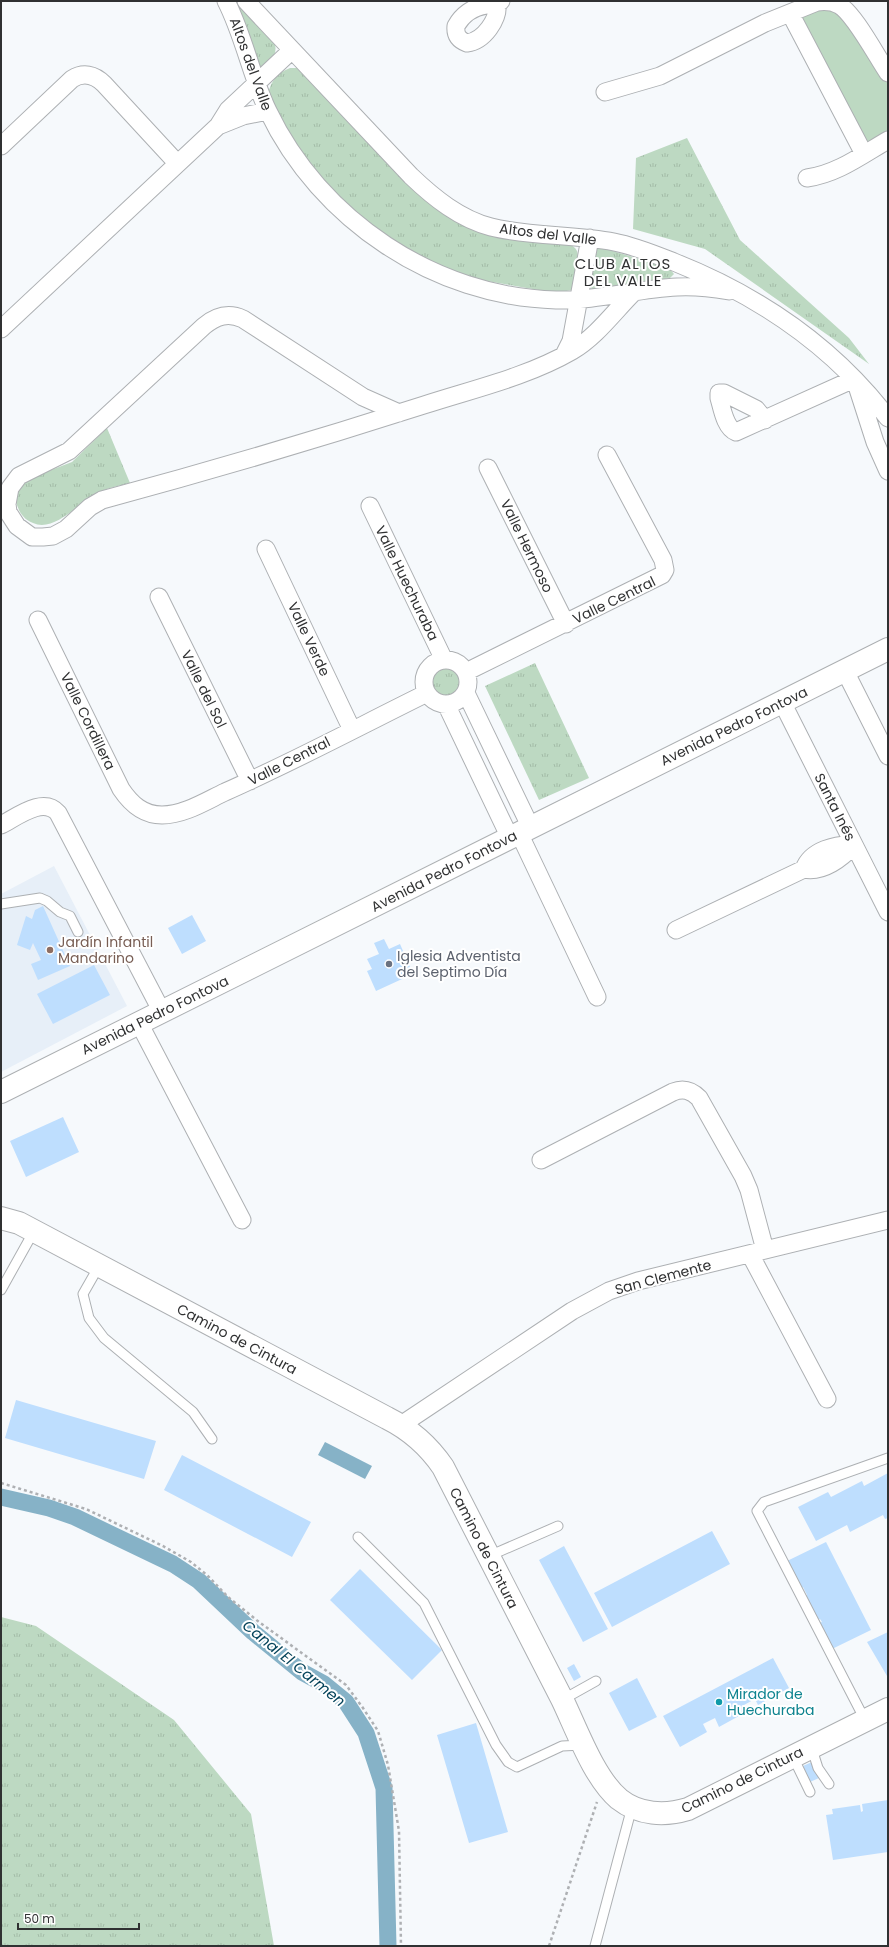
<svg xmlns="http://www.w3.org/2000/svg" width="889" height="1947" viewBox="0 0 889 1947" font-family="Poppins,sans-serif">
<defs>
<pattern id="grass-tufts" width="24" height="20" patternUnits="userSpaceOnUse"><rect width="24" height="20" fill="#bdd9c2"/><path d="M3 7l-1-3M5 7V3M7 7l1-3M15 17l-1-3M17 17v-4M19 17l1-3" fill="none" stroke="#a3bba7"/></pattern>
</defs>
<rect width="100%" height="100%" fill="#f6f9fc"/>
<path fill="#e7eff8" d="M54,866L127,1006L1,1072V894Z"/>
<path fill="url(#grass-tufts)" d="M235,1H239L274,42C279,52 271,65 260,67L248,32Z
M290,68H297C330,103 362,137 396,171C414,189 433,210 456,221C484,235 512,241 543,243C553,244 572,240 577,251C580,259 574,281 572,290L561,292L544,291L481,280L450,271L394,244L343,204L292,141L268,93C272,80 277,73 290,68Z
M687,138L740,240L849,338L869,364L705,249L633,229L636,158Z
M603,248L669,268L674,274L670,278L599,291L593,290L588,285L593,251L597,249Z
M107,428L130,483C120,486 109,487 100,492C80,501 55,533 33,523C20,518 17,507 14,494L25,480L72,462Z
M535,663L589,778L539,800L485,686Z
M431 681a16 16 0 1 1 32 0a16 16 0 1 1-32 0Z
M1,1617L36,1626L174,1720L251,1814L274,1946H1Z"/>
<path fill="#bdd9c2" d="M826,8L841,16L888,84V133L868,143L801,18L803,15Z"/>
<path fill="#86b2c7" d="M325,1442L372,1466L365,1479L318,1455Z"/>
<g fill="none" stroke-linecap="round" stroke-linejoin="round">
<path stroke="#86b2c7" stroke-width="17" d="M1,1497L49,1508L75,1517L173,1564L199,1581L253,1632L302,1672L324,1684L346,1702L366,1733L384,1788L388,1946"/>
</g>
<path fill="#bedefe" d="M43,906L70,966L38,980L31,964L41,960L33,943L30,950L17,945L26,916L32,919L35,910Z
M192,915L206,941L182,954L168,928Z
M384,939L389,949L400,944L413,974L376,991L367,971L372,969L367,959L379,954L374,943Z
M94,965L110,995L53,1024L37,994Z
M63,1117L79,1152L26,1177L10,1141Z
M16,1400L156,1441L144,1479L5,1438Z
M182,1455L311,1522L292,1557L164,1490Z
M888,1473V1518L885,1519L883,1515L850,1532L847,1525L816,1541L798,1507L828,1492L831,1497L862,1481L864,1486Z
M712,1531L730,1564L612,1627L594,1593Z
M826,1542L871,1630L832,1649L819,1623L822,1622L820,1619L816,1621L804,1597L807,1595L803,1587L799,1590L785,1562Z
M564,1546L608,1629L583,1642L539,1560Z
M360,1569L442,1650L412,1680L330,1600Z
M888,1632V1675L887,1676L867,1642Z
M773,1658L789,1688L758,1705L755,1699L744,1705L748,1711L719,1727L715,1718L703,1724L707,1732L680,1747L663,1716Z
M574,1664L581,1677L574,1681L567,1668Z
M637,1678L657,1717L629,1731L609,1693Z
M476,1723L508,1832L469,1843L437,1735Z
M812,1762L819,1778L810,1782L803,1766Z
M888,1800V1852L833,1860L826,1815L833,1814L832,1809L860,1805L861,1812L863,1811L862,1804Z"/>
<g fill="none" stroke-linecap="round" stroke-linejoin="round">
<g stroke="#adb0b3" stroke-width="11">
<path id="service" d="M1,904L40,898L47,901L60,912L70,916L78,932
M99,1266L83,1294L89,1318L104,1338L193,1412L212,1439
M1,1290L34,1231
M358,1537L424,1603L496,1745L508,1762L517,1767L562,1746L583,1745
M489,1556L558,1526
M562,1700L596,1681
M865,1720L757,1511L764,1502L888,1458
M811,1746L818,1768L829,1784
M793,1757L810,1792
M595,1946L632,1807"/>
</g>
<g stroke="#adb0b3" stroke-width="19">
<path id="minor" d="M226,1C244,36 251,76 268,111C320,220 435,297 556,300C597,301 636,289 677,287C694,286 712,288 729,291
M246,1L411,176C434,198 460,219 491,227C531,237 574,234 614,242C635,246 654,254 674,262C757,295 833,346 888,418
M497,4C499,19 484,41 467,43C459,40 455,36 456,26C462,15 473,7 486,5C492,4 496,5 501,1
M790,13L864,154
M605,92L660,76L765,23L817,2C825,1 832,1 839,5C854,13 877,57 888,73
M218,126L243,116L268,111
M1,146L72,79C83,72 94,74 104,84L177,163
M807,178C837,174 862,155 888,140
M1,329L218,126L228,110L292,50
M564,355L571,341L590,238
M857,386L875,442L888,471
M399,413L363,397L243,319C228,312 216,316 204,326L69,451L19,476L10,488L7,504L8,512L17,526L32,537H43L53,536L66,529L90,507L102,500C210,471 318,439 424,405C473,389 527,377 572,351C596,337 614,312 633,293
M765,420L756,409L724,393H719V398C722,408 725,428 736,432L854,379
M488,468L566,624
M370,506L444,660
M266,549L352,730
M159,597L250,781
M38,620L121,789C131,804 143,815 162,815C184,815 206,801 225,792C293,762 360,726 427,693
M424 682a22 22 0 1 1 44 0a22 22 0 1 1-44 0Z
M845,671L888,756
M466,672L662,575L665,570L663,560L607,455
M466,693L531,828
M782,702L888,912
M446,704L510,838
M1,825C17,817 43,796 58,813L162,1012
M519,833L597,997
M804,869C811,850 836,844 854,845
M676,930L804,869C823,873 842,858 854,845
M139,1023L242,1220
M541,1160L673,1092C683,1088 691,1090 699,1098L743,1176L749,1190L765,1250
M750,1254L827,1399
M401,1425L572,1311L609,1291L638,1281L888,1220"/>
</g>
<g stroke="#adb0b3" stroke-width="24">
<path id="tertiary" d="M1,1092L888,649
M1,1218L19,1223L387,1418C411,1430 428,1445 443,1467C483,1545 523,1622 562,1699C577,1730 594,1778 619,1799C639,1815 665,1816 688,1809L888,1709"/>
</g>
<path stroke="#aeb0b3" stroke-width="2.5" stroke-dasharray="3 3" stroke-linecap="butt" d="M1,1483L86,1509L163,1546L191,1562L208,1576L228,1597L259,1622L346,1685L363,1708L378,1731L388,1765L399,1831L401,1946
M549,1946L597,1802"/>
<use href="#service" stroke="#fff" stroke-width="9"/>
<use href="#minor" stroke="#fff" stroke-width="17"/>
<use href="#tertiary" stroke="#fff" stroke-width="22"/>
</g>
<circle fill="#8d6e63" stroke="#fff" stroke-width="1.5" cx="50" cy="950" r="4"/>
<circle fill="#6b7280" stroke="#fff" stroke-width="1.5" cx="389" cy="964" r="4"/>
<circle fill="#0f9aa8" stroke="#fff" stroke-width="1.5" cx="719" cy="1702" r="4"/>
<g text-anchor="middle" dominant-baseline="central" stroke-width="4" stroke-linejoin="round" paint-order="stroke">
<g font-size="14" fill="#303132" stroke="#fff">
<text transform="translate(251 64) rotate(70)">Altos del Valle</text>
<text transform="translate(548 234) rotate(7)">Altos del Valle</text>
<text transform="translate(527 546) rotate(64)">Valle Hermoso</text>
<text transform="translate(407 583) rotate(64)">Valle Huechuraba</text>
<text transform="translate(614 600) rotate(-26)">Valle Central</text>
<text transform="translate(309 639) rotate(65)">Valle Verde</text>
<text transform="translate(204 689) rotate(64)">Valle del Sol</text>
<text transform="translate(88 721) rotate(64)">Valle Cordillera</text>
<text transform="translate(734 726) rotate(-26)">Avenida Pedro Fontova</text>
<text transform="translate(289 761) rotate(-27)">Valle Central</text>
<text transform="translate(835 807) rotate(63)">Santa Inés</text>
<text transform="translate(444 871) rotate(-27)">Avenida Pedro Fontova</text>
<text transform="translate(155 1015) rotate(-26)">Avenida Pedro Fontova</text>
<text transform="translate(663 1277) rotate(-15)">San Clemente</text>
<text transform="translate(237 1339) rotate(28)">Camino de Cintura</text>
<text transform="translate(484 1548) rotate(63)">Camino de Cintura</text>
<text transform="translate(742 1780) rotate(-26)">Camino de Cintura</text>
</g>
<g font-size="14" fill="#785e54" stroke="#fff" text-anchor="start">
<text x="58" y="942">Jardín Infantil<tspan x="58" dy="16">Mandarino</tspan></text>
</g>
<g font-size="14" fill="#5b616d" stroke="#fff" text-anchor="start">
<text x="397" y="956">Iglesia Adventista<tspan x="397" dy="16">del Septimo Día</tspan></text>
</g>
<g font-size="14" fill="#0d838f" stroke="#fff" text-anchor="start">
<text x="727" y="1694">Mirador de<tspan x="727" dy="16">Huechuraba</tspan></text>
</g>
<g font-size="15" letter-spacing="1" fill="#303132" stroke="#fff">
<text x="623" y="263">CLUB ALTOS<tspan x="623" dy="17">DEL VALLE</tspan></text>
</g>
<g font-size="15" font-style="italic" fill="#06445b" stroke="#fff">
<text transform="translate(294 1663) rotate(39)">Canal El Carmen</text>
</g>
</g>
<rect width="889" height="1947" fill="none" stroke="#303132" stroke-width="4"/>
<path d="M18 1923v6h121v-6" fill="none" stroke="#303132" stroke-width="2"/>
<text x="24" y="1923" font-size="12" fill="#303132" stroke="#ffffff" stroke-width="3" paint-order="stroke">50 m</text>
</svg>
